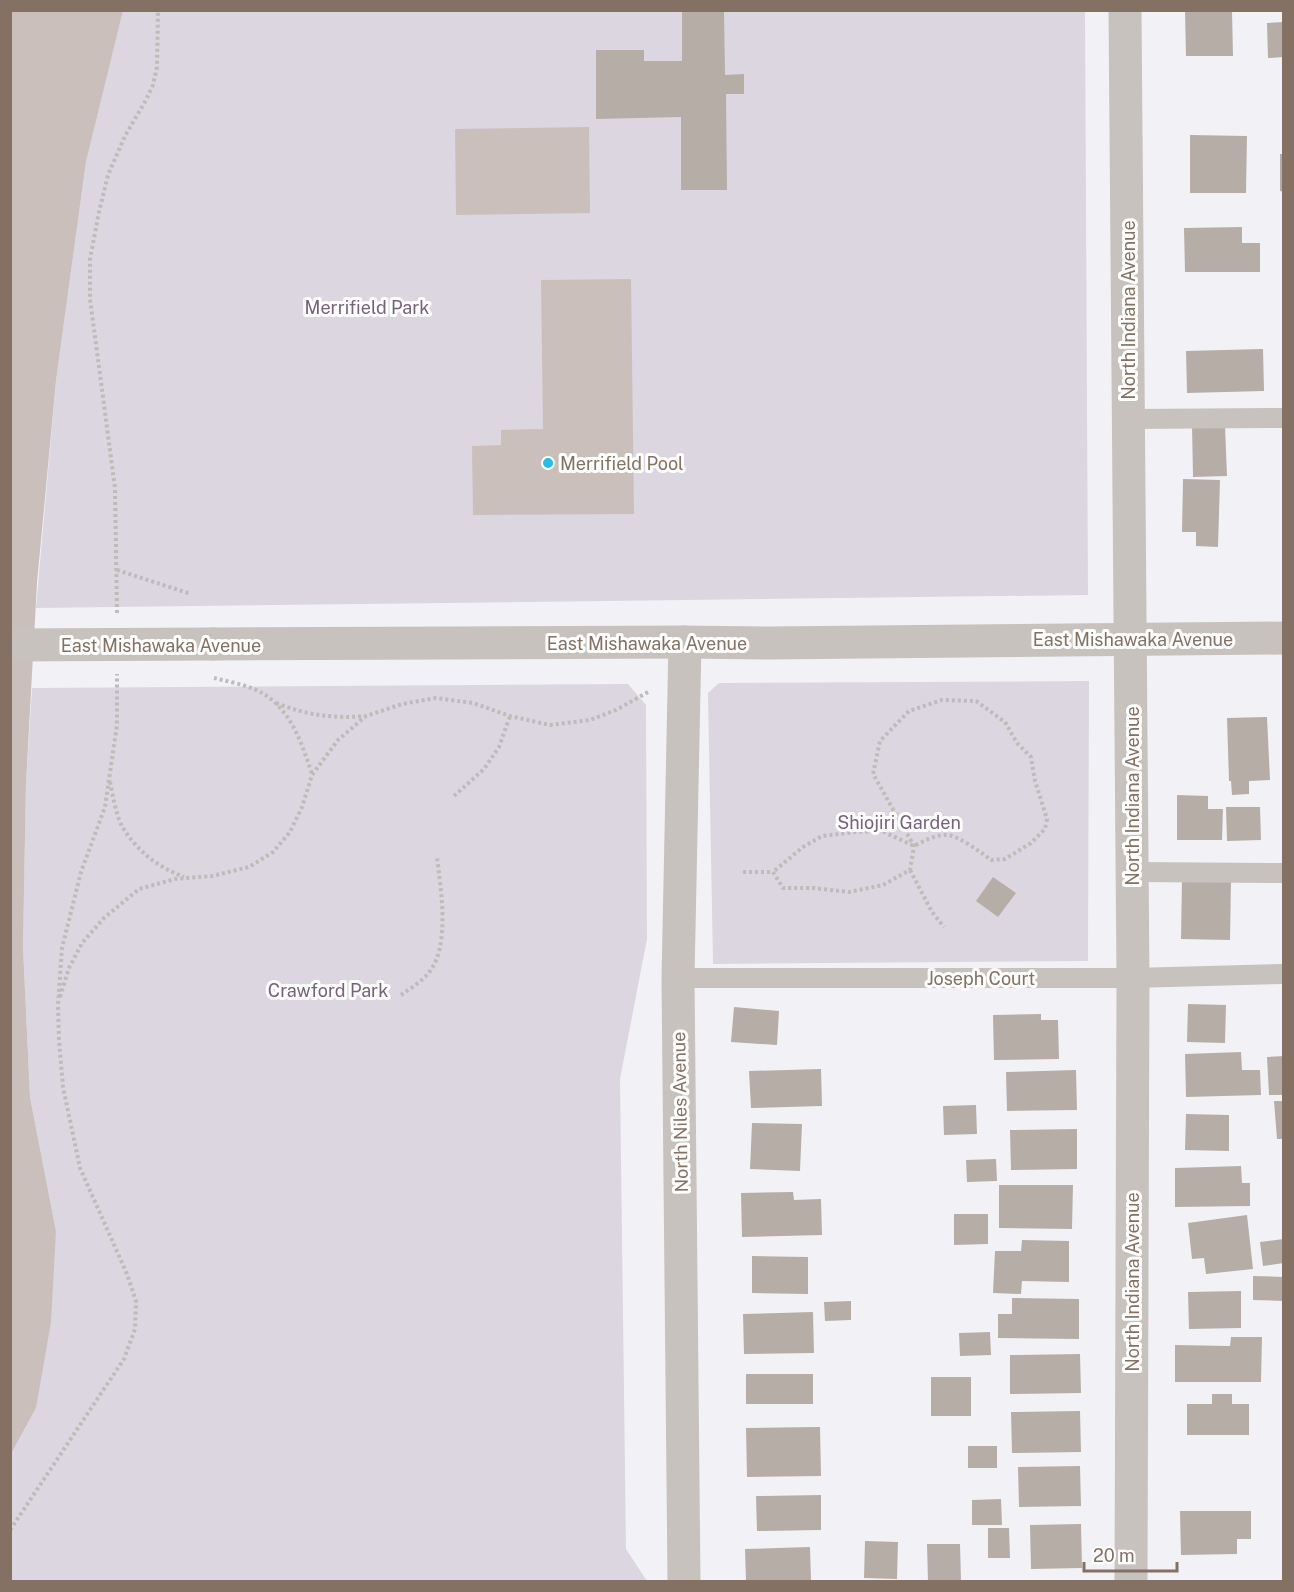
<svg xmlns="http://www.w3.org/2000/svg" width="1294" height="1592" viewBox="0 0 1294 1592" font-family="'Public Sans',sans-serif">
<rect width="100%" height="100%" fill="#f2f2f6"/>
<path fill="#dcd6e0" d="M123,11H1085L1088,595L36,608L56,381L86,162Z
M1089,681L1088,961L713,964L708,693L719,683Z
M628,684L646,705L647,939L620,1079L626,1549L647,1581L11,1582V1454L36,1408L56,1231L30,1097L23,947L26,783L32,688Z"/>
<path fill="#cbbfbb" d="M11,11H123L86,162L56,381L37,583L26,783L23,947L30,1097L56,1231L51,1322L36,1408L11,1454Z
M589,127L590,213L456,215L455,129Z
M631,279L634,514L473,515L472,446L501,445V430L543,429L541,280Z"/>
<path fill="#b6ada7" d="M682,10H724L725,75L744,74V94H726L727,190H681V117L596,119V50H644V61H682Z
M1232,10L1233,56H1186L1185,11Z
M1284,22V57L1268,58L1267,23Z
M1190,135L1247,136L1246,193H1190Z
M1280,154H1284V192L1280,191Z
M1242,227V243H1260V272H1185L1184,228Z
M1263,349L1264,391L1187,393L1186,351Z
M1192,425H1225L1227,476L1193,477Z
M1183,479L1220,480L1218,547L1196,546V532H1182Z
M1267,717L1270,780L1249,781V794L1232,795L1231,781H1229L1227,718Z
M1177,795L1208,796V809H1223L1222,840H1177Z
M1226,807H1260L1261,840L1227,841Z
M993,877L1016,893L998,917L976,901Z
M1182,878L1231,879L1230,940L1181,939Z
M1188,1004L1226,1005L1225,1043L1187,1042Z
M734,1007L779,1011L777,1045L731,1042Z
M1041,1014V1020H1058L1059,1059L994,1060L993,1015Z
M1241,1052L1242,1070H1260L1261,1095L1186,1097L1185,1054Z
M1284,1056V1095H1269L1267,1057Z
M821,1069L822,1106L751,1108L749,1071Z
M1076,1070L1077,1110L1007,1111L1006,1072Z
M1274,1101H1284V1139H1277Z
M976,1105L977,1134L944,1135L943,1106Z
M1186,1114L1229,1115V1151L1185,1150Z
M752,1123L802,1124L800,1171L750,1169Z
M1077,1129V1169L1011,1170L1010,1130Z
M996,1159L997,1181L967,1182L966,1160Z
M1241,1166L1242,1183H1250V1206L1175,1207V1168Z
M999,1185H1073L1072,1229L999,1228Z
M793,1192L794,1200L821,1199L822,1235L742,1237L741,1193Z
M954,1214H988V1244L954,1245Z
M1247,1215L1253,1269L1206,1274L1204,1258L1192,1259L1188,1223Z
M1284,1239V1263L1263,1266L1260,1242Z
M1022,1240L1069,1241V1282L1022,1281L1021,1294L993,1293L995,1251H1021Z
M752,1256L808,1257V1294L752,1293Z
M1253,1276L1284,1277V1301L1253,1300Z
M1241,1291V1328L1189,1329L1188,1292Z
M1012,1298L1079,1299V1339L998,1338V1314H1012Z
M851,1301V1320L825,1321L824,1302Z
M813,1312L814,1353L744,1354L743,1314Z
M990,1332L991,1355L960,1356L959,1333Z
M1231,1337H1262L1261,1382H1175V1345L1230,1346Z
M1080,1354L1081,1393L1010,1394V1355Z
M746,1374H813V1404H746Z
M931,1377H971V1416H931Z
M1212,1394H1232V1404H1249V1435H1187V1404H1212Z
M1080,1411L1081,1452L1012,1453L1011,1412Z
M820,1427L821,1476L747,1477L746,1428Z
M968,1446H997V1468H968Z
M1080,1466L1081,1506L1019,1507L1018,1467Z
M821,1495V1530L757,1531L756,1496Z
M1001,1499L1002,1525H972V1500Z
M1180,1511H1251V1539H1237V1554L1181,1555Z
M1081,1524L1082,1568L1031,1569L1030,1525Z
M988,1528H1009L1010,1558H988Z
M865,1541L898,1542L897,1579L864,1578Z
M927,1544H960L961,1582H928Z
M810,1547L811,1582H746L745,1549Z"/>
<g fill="none" stroke-linecap="round" stroke-linejoin="round">
<path stroke="#bebbb8" stroke-width="4" stroke-dasharray="3 3" stroke-linecap="butt" d="M117,570L191,594
M117,613L115,488L90,299V259L99,212L108,175L125,136L146,100L153,85L157,67L158,10
M214,678C230,682 249,685 264,694C292,712 302,744 312,774
M276,703C306,715 334,719 366,716
M110,782C113,796 116,816 123,828C138,852 158,867 184,877
M454,796L484,769L499,747L510,716
M910,870L932,912L944,927
M743,872H773L783,888H813L849,892L883,885L910,870L914,846L873,774L880,741L909,711L942,700L976,701L1005,722L1017,743L1031,757L1035,781L1047,819L1045,829L1031,843L1005,859L991,860C982,853 956,834 946,835C934,835 924,841 914,846L882,831L856,832L822,836L803,847L773,872
M401,995C411,988 423,981 430,971C450,945 441,889 437,858
M60,997L69,968L82,943L104,918L139,889L175,879L212,876L249,867L273,852L290,832L302,807L312,775L338,740L366,716L402,704L436,698L473,703L510,716L550,725L590,720L616,710L650,691
M10,1530L124,1359L135,1329L136,1301L127,1274L80,1168L63,1087L59,1040L58,1005L62,948L81,872L105,807L117,725V674"/>
<path stroke="#c7c2be" stroke-width="20" d="M1129,419L1284,418
M1133,872L1284,873
M678,978H1133L1284,974"/>
<path stroke="#c7c2be" stroke-width="33" d="M1125,10L1133,978L1131,1582
M684,1582L678,978L685,642"/>
<path stroke="#c7c2be" stroke-width="33" d="M213,644L685,642L770,643L1284,638"/>
<path stroke="#c7c2be" stroke-width="33" d="M10,645L213,644"/>
</g>
<circle fill="#22bfe7" stroke="#fff" stroke-width="2" cx="548" cy="463" r="6"/>
<g text-anchor="middle" dominant-baseline="central" stroke-width="6" stroke-linejoin="round" paint-order="stroke">
<g font-size="18" fill="#76637b" stroke="#fff">
<text x="367" y="307">Merrifield Park</text>
<text x="899" y="822">Shiojiri Garden</text>
<text x="328" y="990">Crawford Park</text>
</g>
<g font-size="18" fill="#847164" stroke="#fff">
<text transform="translate(1128 310) rotate(-90)">North Indiana Avenue</text>
<text x="1133" y="639">East Mishawaka Avenue</text>
<text x="647" y="643">East Mishawaka Avenue</text>
<text x="161" y="645">East Mishawaka Avenue</text>
<text transform="translate(1132 796) rotate(-90)">North Indiana Avenue</text>
<text x="981" y="978">Joseph Court</text>
<text transform="translate(680 1112) rotate(-91)">North Niles Avenue</text>
<text transform="translate(1132 1282) rotate(-90)">North Indiana Avenue</text>
</g>
<g font-size="18" fill="#847164" stroke="#fff" text-anchor="start">
<text x="560" y="463">Merrifield Pool</text>
</g>
</g>
<rect width="1294" height="1592" fill="none" stroke="#847164" stroke-width="24"/>
<path d="M1084 1562v9h93v-9" fill="none" stroke="#847164" stroke-width="3"/>
<text x="1093" y="1562" font-size="18" fill="#847164" stroke="#ffffff" stroke-width="4.5" paint-order="stroke">20 m</text>
</svg>
